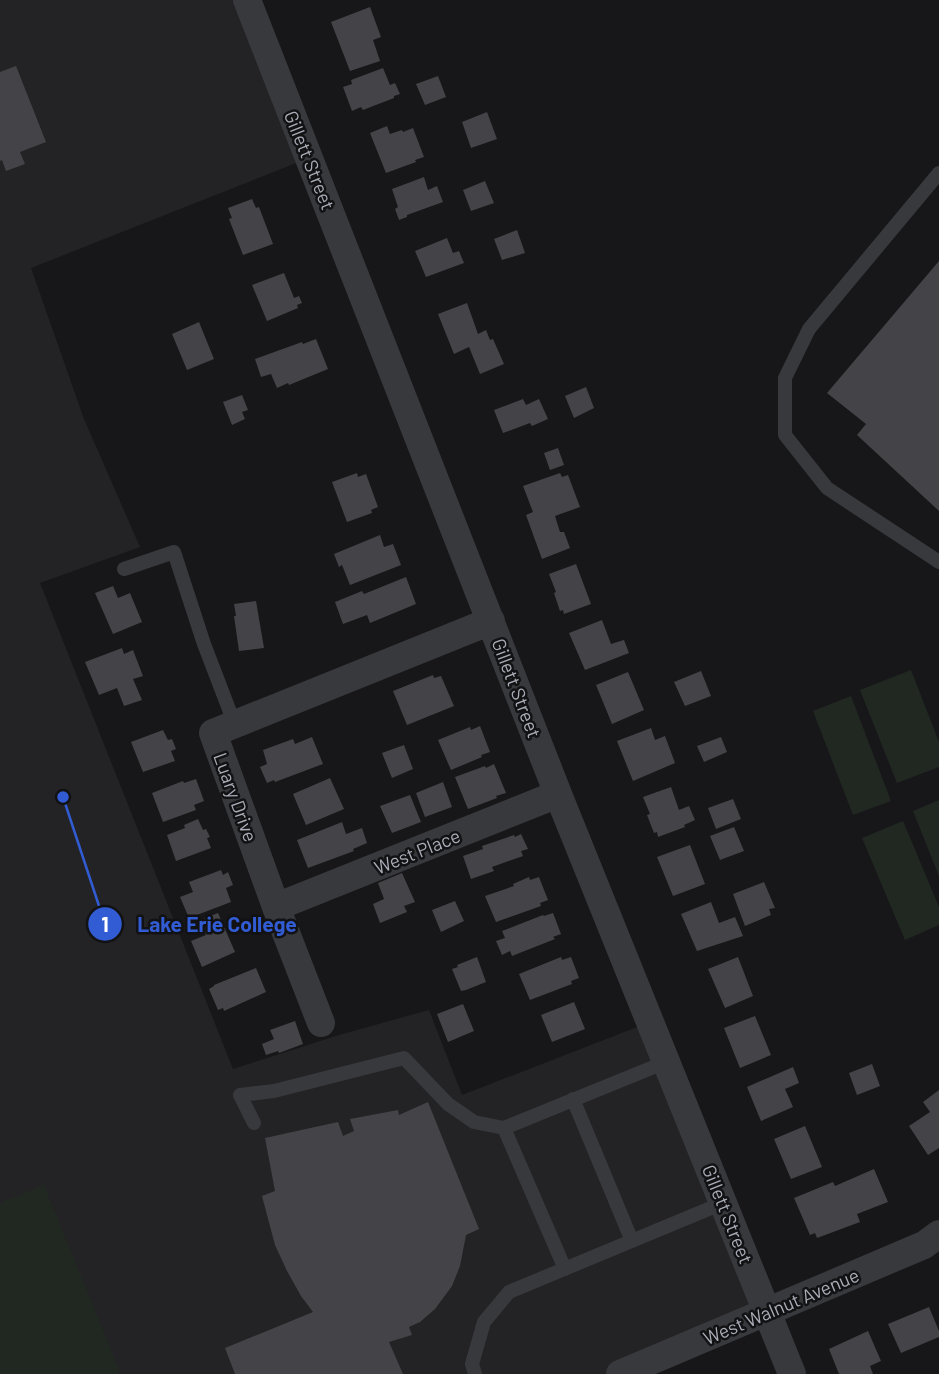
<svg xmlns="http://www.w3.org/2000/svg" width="939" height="1374" viewBox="0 0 939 1374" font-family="Barlow,sans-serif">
<rect width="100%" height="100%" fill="#171719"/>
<path fill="#232325" d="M0,0H247L309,158L31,268L84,419L140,547L40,583L233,1069L339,1035L429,1010L462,1095L650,1022L767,1312L620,1374H0Z"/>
<path fill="#212822" d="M911,670L939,742V767L897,783L860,690Z
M851,696L891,801L853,815L813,711Z
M939,800V876L913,811Z
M903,821L939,907V925L905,940L862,838Z
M44,1185L120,1372L116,1374H0V1203Z"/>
<path fill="#444448" d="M370,7L381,37L373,40L380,61L350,71L331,22Z
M16,66L46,142L20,152L25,164L6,171L2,160L0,161V72Z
M383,68L390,85L395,83L400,94L394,96V98L363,110L361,107L352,111L343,87L352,84L351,80Z
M438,76L446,97L425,105L416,84Z
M487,112L497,139L471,148L462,122Z
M387,126L390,134L402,130L403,132L413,128L424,157L415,160L416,162L386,173L370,133Z
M424,177L428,190L437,186L443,202L407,215V217L399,220L395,209L398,207L392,189Z
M485,181L494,203L471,211L463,190Z
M252,199L256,208L259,207L273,244L243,255L229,219L232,218L228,208Z
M517,230L525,253L502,260L494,239Z
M447,238L453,253L459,251L464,263L426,277L415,251Z
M939,261V511L857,435L866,424L827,393Z
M284,273L294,298L299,296L302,303L297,305L298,308L267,321L252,285Z
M467,303L478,334L486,330L490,340L493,339L504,364L480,374L469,347L454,354L438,314Z
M199,322L214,359L187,370L172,334Z
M316,339L328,369L289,385L288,383L277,388L271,374L261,377L255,359L302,342L303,344Z
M586,387L594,408L574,418L565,396Z
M242,395L248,410L242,412L245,419L232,425L223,402Z
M523,399L526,405L539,399L548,419L532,426L530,423L503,433L494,410Z
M558,448L564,465L550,470L544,453Z
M357,473L358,477L366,474L378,507L371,510L372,513L347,522L332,482Z
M560,473L562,477L568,475L580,507L555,516L560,532H564L570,548L542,559L526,515L533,512L523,486Z
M380,535L384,547L393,544L401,565L350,585L342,565L339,567L334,554Z
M576,564L591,604L564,614L563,610L560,611L554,593L556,592L549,574Z
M406,577L416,604L370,623L367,615L343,624L335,602L362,591L364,594Z
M113,586L118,598L130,593L142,622L113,634L95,593Z
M256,601L264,648L239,651L234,616H236L234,604Z
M602,620L611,644L624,640L629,653L585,670L569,633Z
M122,648L124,654L133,650L143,676L133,679L142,700L124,706L117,688L99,695L85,662Z
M701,671L711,696L685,706L674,682Z
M628,672L644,710L612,724L596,685Z
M433,675L434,678L441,676L454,706L407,725L393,691Z
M480,726L490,752L481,755L482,757L451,770L438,740L470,727L471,730Z
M651,728L655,740L665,736L675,763L633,781L617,741Z
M163,730L168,740L172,739L176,749L171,751L175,761L143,772L131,742Z
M312,737L323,764L275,782L274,780L267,783L260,767L267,764L263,750L293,739L295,744Z
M721,737L727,752L704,762L697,746Z
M404,745L413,769L392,778L382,753Z
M494,764L506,793L496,796L497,798L468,809L455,777L485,766L486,768Z
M330,778L344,809L306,825L293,794Z
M196,779L204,801L194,805L196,810L163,822L152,793L183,781L184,783Z
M443,782L452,807L425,817L416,793Z
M671,787L679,810L689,806L695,820L684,825L685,827L658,837L657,832L654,833L647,815L650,814L643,797Z
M410,795L421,822L392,833L380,806Z
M733,799L741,819L716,829L708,808Z
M198,819L203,830L206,829L210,837L207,838L211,848L176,861L167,835L185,828L184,825Z
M342,822L346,834L362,828L367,843L353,849L354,851L308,868L297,840Z
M734,827L744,851L720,860L710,836Z
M521,834L528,849L521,851L523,856L492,867L494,871L471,879L463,856L483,849L482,846L514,835L515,837Z
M690,845L705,884L673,896L657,857Z
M221,870L223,875L228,872L233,885L226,888L231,902L189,918L180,897L193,892L189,882Z
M402,873L415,902L404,906L407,912L380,923L373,904L384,899L378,883Z
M529,877L530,880L539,877L548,900L540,903L541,906L496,922L485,896L514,886L513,884Z
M764,882L775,908L769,909L771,915L745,926L733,894Z
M455,901L464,921L441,932L432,910Z
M711,902L719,923L735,917L743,936L697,951L681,914Z
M218,913L235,952L202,967L191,941L206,935L200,920Z
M553,913L561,934L553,937L555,939L512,956L510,951L502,955L496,941L505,938L502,931L543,915L544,916Z
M477,957L486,982L466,990L461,991L452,969L458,967L457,965Z
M561,957L562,960L571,957L579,978L571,981L572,984L530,1000L519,974Z
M738,957L753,996L725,1008L708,969Z
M256,968L266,992L224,1011L223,1008L218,1010L209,989L214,986V985Z
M574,1002L585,1029L552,1042L541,1015Z
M463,1004L474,1031L448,1042L437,1014Z
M755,1016L771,1055L740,1068L724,1028Z
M295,1021L303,1044L279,1053L278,1051L266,1055L262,1044L274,1039L270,1030Z
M872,1064L880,1086L857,1095L849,1073Z
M793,1067L799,1083L785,1089L793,1107L761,1121L747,1087Z
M939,1090V1148L928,1155L909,1126L930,1112L923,1102Z
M428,1102L479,1229L466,1235L460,1266L452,1286L435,1309L420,1322L409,1327L412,1335L389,1342L403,1374H235L225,1348L313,1312L301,1296L287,1271L275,1245L262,1196L275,1191L265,1138L338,1122L343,1136L354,1131L350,1119L398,1110L399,1115Z
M805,1126L822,1167L791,1179L774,1139Z
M874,1169L888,1202L857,1214L860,1222L817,1238L815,1233L810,1235L794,1198L833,1182L835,1186Z
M929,1307L939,1331V1337L901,1353L888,1324Z
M868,1331L881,1361L870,1366L873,1374H839L829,1349Z"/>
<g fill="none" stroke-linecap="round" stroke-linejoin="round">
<path stroke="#38393d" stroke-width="14" d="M939,173L809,329L785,378V435L827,488L939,562
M124,569L174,552L204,644L235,725
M573,1099L632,1241
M254,1123L240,1095L274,1091L404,1058L448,1104L474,1122L504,1128L666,1062
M504,1128L565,1269
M475,1374L472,1364L484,1322L509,1292L723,1203"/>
<path stroke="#38393d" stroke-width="28" d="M247,0L558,794L792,1374
M276,907L558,794
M321,1023L276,907L213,733L491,621
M620,1374L924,1245L939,1234"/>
</g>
<g text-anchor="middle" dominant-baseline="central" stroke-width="5" stroke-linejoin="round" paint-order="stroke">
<g font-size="19" fill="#aaadb7" stroke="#121214">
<text transform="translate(310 160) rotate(68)">Gillett Street</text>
<text transform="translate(517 688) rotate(69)">Gillett Street</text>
<text transform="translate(236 797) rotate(70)">Luary Drive</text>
<text transform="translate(417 851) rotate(-22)">West Place</text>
<text transform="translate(728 1214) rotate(68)">Gillett Street</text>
<text transform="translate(781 1306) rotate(-23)">West Walnut Avenue</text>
</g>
</g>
<path fill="none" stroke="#325cd3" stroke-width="2.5" d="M63 797L105 924"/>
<g fill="#325cd3" stroke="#121214" stroke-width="2.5">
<circle cx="63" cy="797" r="7"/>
<circle cx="105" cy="924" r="18"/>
</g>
<g font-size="21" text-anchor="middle" font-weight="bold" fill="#fff">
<text x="105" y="932">1</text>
</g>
<g font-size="21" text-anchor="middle" font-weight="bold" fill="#325cd3" stroke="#121214" stroke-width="5" stroke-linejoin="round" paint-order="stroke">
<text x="217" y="932">Lake Erie College</text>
</g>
</svg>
